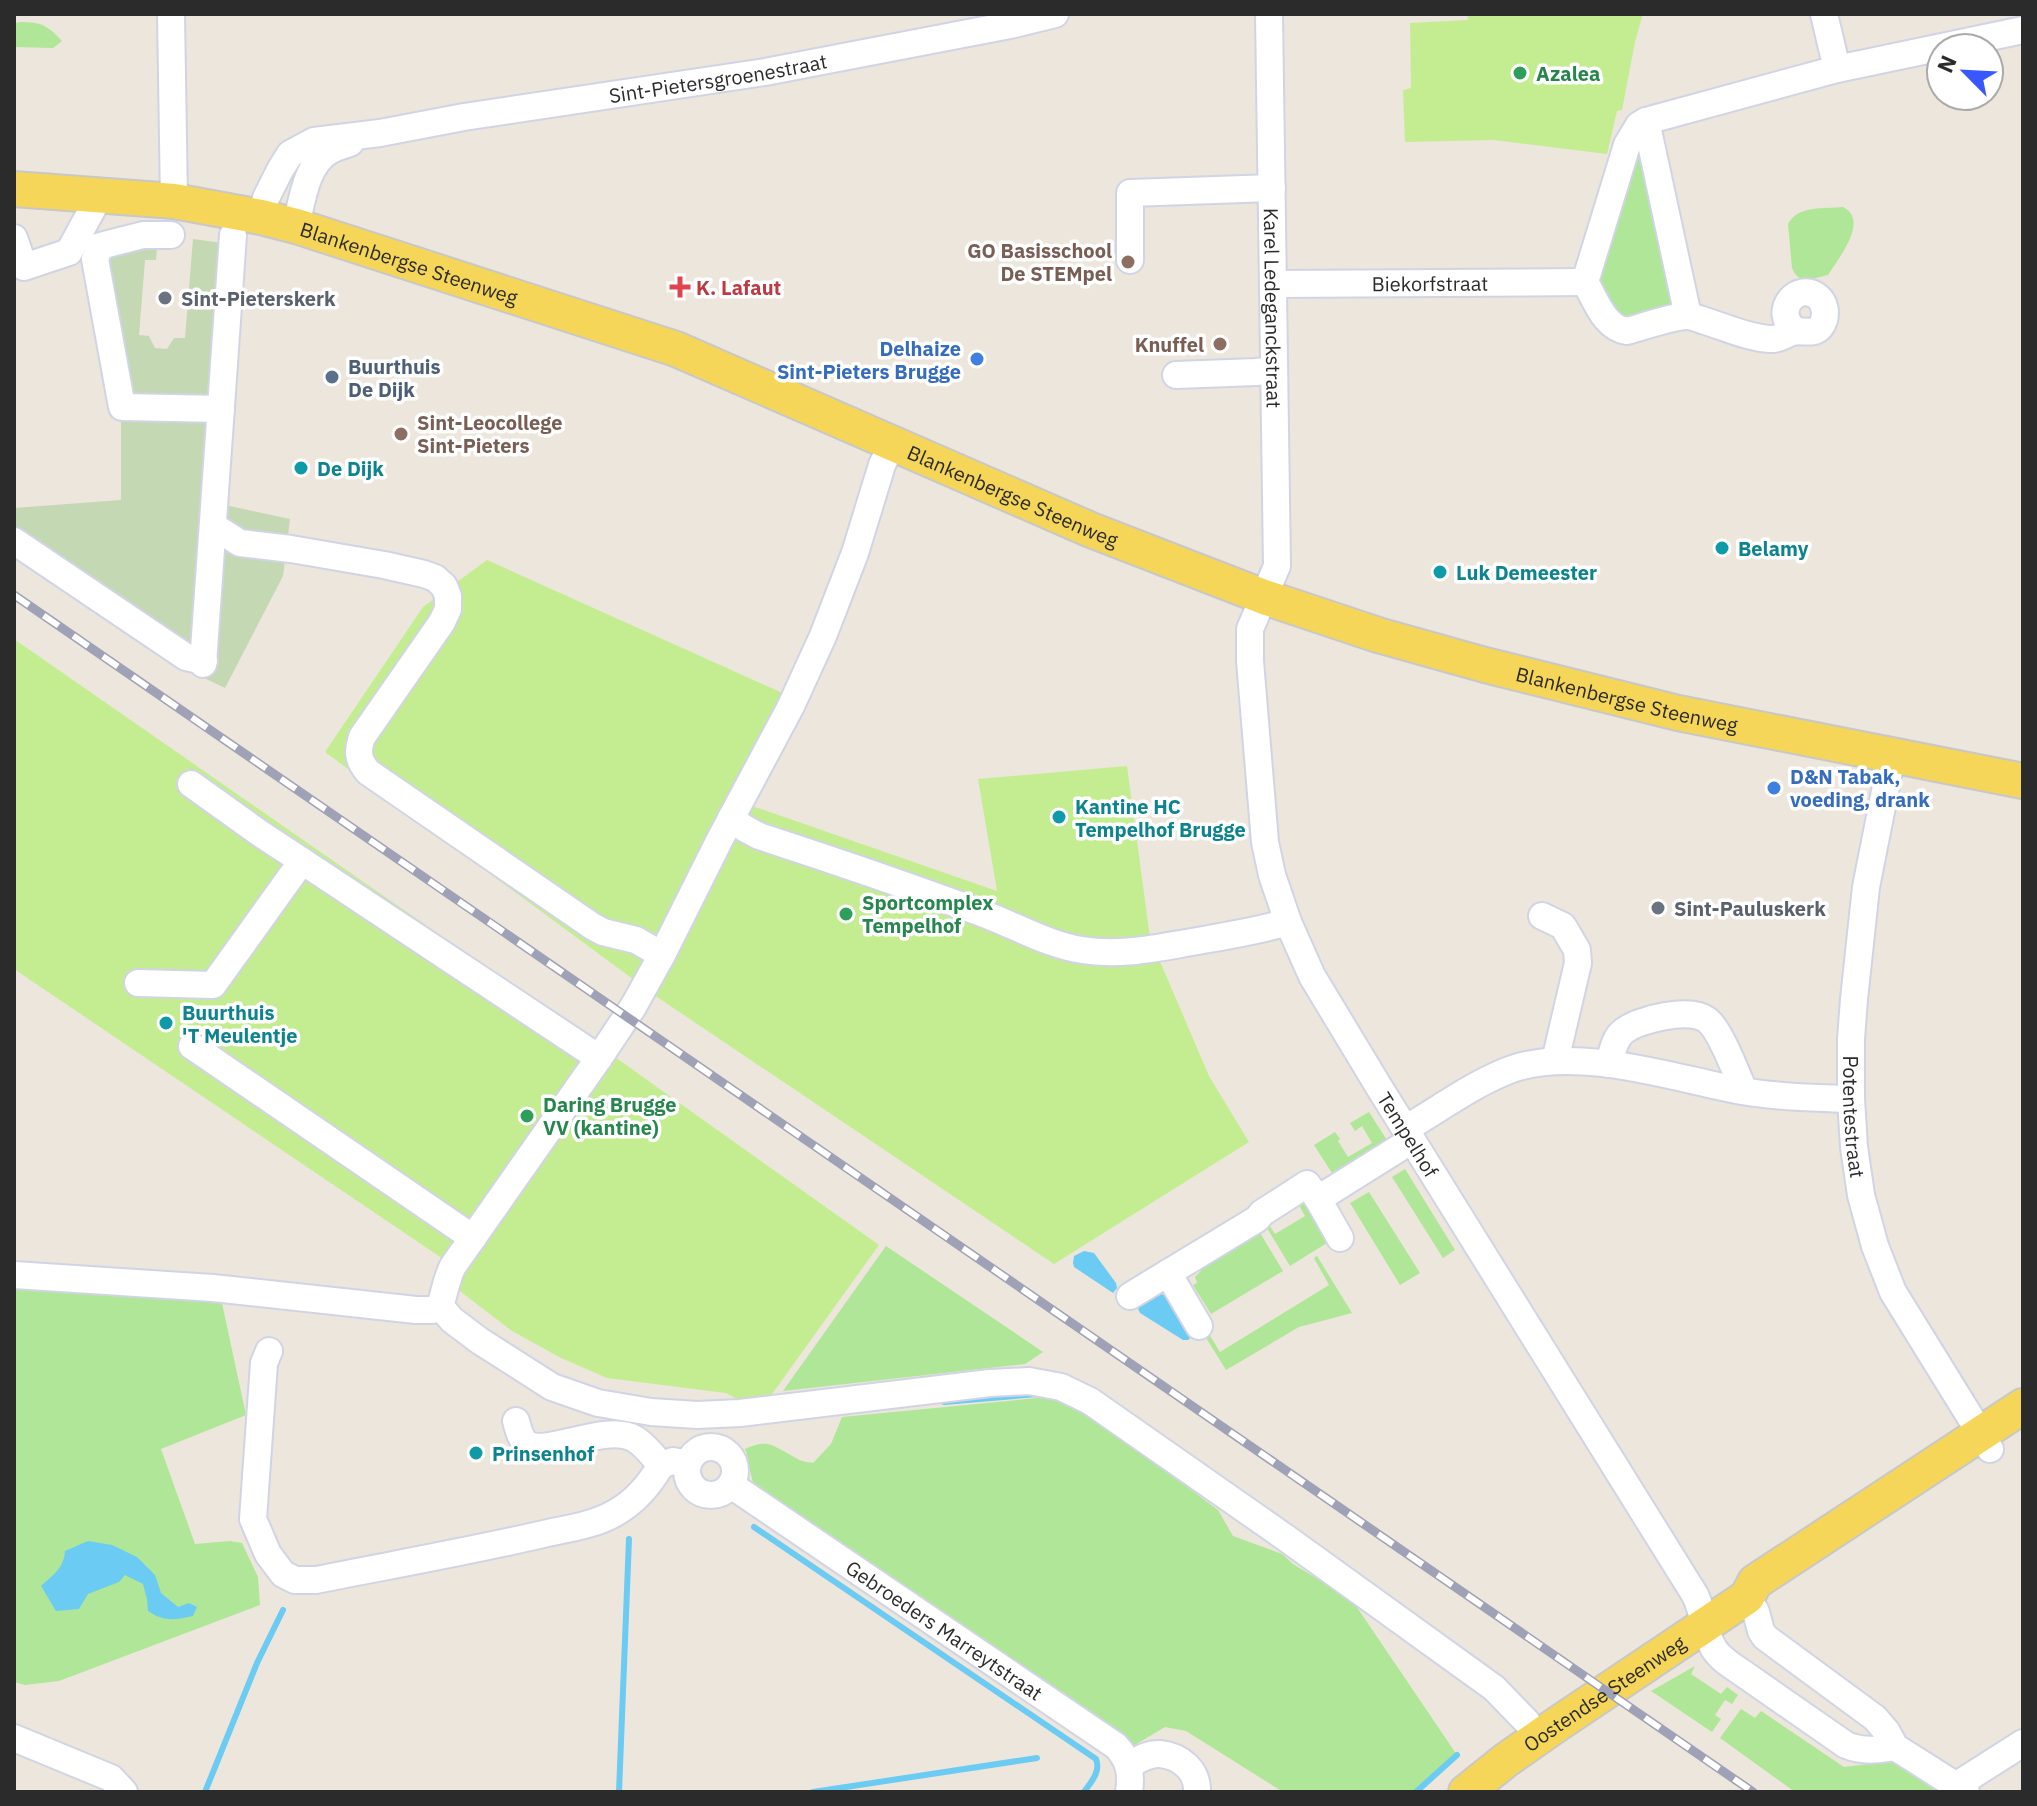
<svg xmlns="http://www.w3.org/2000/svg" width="2037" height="1806" viewBox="0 0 2037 1806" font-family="'IBM Plex Sans',sans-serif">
<rect width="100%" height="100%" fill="#ede6dc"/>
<path fill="#afe697" d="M19,22C42,22 47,25 62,41L53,48L14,47V24Z
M1642,152L1675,303L1670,309L1620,320L1598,278L1637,154Z
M1843,207C1870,220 1838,259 1828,275C1814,278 1799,286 1792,268L1788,224C1798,205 1824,209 1843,207Z
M1369,1112L1390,1145L1326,1186L1318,1183L1332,1173L1314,1145L1335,1132L1340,1139L1338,1141L1348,1157L1372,1143L1362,1126L1355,1131L1350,1123Z
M1405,1169L1455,1250L1443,1258L1392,1177Z
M1369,1192L1420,1273L1400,1285L1350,1203Z
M1304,1198L1330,1241L1290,1266L1264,1223L1267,1221L1275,1234L1305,1216L1297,1202Z
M1257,1228L1283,1271L1211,1314L1193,1285L1197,1283L1195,1277L1201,1271L1200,1268Z
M886,1246L1043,1352L1025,1364L783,1391Z
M1317,1256L1352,1313L1299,1327L1226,1370L1200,1328L1204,1326L1220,1352L1329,1285L1314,1258Z
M14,1281L220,1294L246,1415L161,1449L195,1544L230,1541L242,1543L258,1577L260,1605L59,1681L25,1685L14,1682Z
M1048,1397L1080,1412L1141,1453L1218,1510L1233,1536L1282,1554L1293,1564L1352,1600L1457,1755L1416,1792H1283L1186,1731L1165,1727L1133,1746L755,1486C749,1475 750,1461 745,1449C769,1438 773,1446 794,1457C800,1461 806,1462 813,1463L831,1444L842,1417Z
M1695,1666L1691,1674L1721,1694L1727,1687L1738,1695L1732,1704L1725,1700L1715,1715L1721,1719L1712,1732L1651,1691Z
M1741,1709L1755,1718L1761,1711L1844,1767L1893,1761L1938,1792H1795L1720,1738Z"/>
<path fill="#c4d8b3" d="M158,239L156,260H145L139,335L149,336L155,348L167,349L174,338H185L193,239L237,245L225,505L290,519L283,576L225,688L198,675L14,553V508L121,500V416L86,263Z"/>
<path fill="#c4ed92" d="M1467,14H1643L1635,42L1622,110L1617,111L1607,154L1493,140L1405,142L1403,90L1411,88L1410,23L1468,20Z
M487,560L787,695L734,801L761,809L997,891L978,779L1127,766L1150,938L1209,1076L1249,1142L1054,1264L660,999L325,752L423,607Z
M14,639L591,1040L879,1245L762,1408L755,1409L726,1393L607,1378L561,1358L512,1331L456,1288L461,1271L14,969Z"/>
<path fill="#6bcbf3" d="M1084,1251L1094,1253L1116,1283L1117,1288L1113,1293L1074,1267L1073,1263L1074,1256Z
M1157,1293L1168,1296L1193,1335L1188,1340H1183L1140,1313L1138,1309L1146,1298Z
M88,1541L112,1545L137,1557L155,1575L161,1593L178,1607L189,1603L197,1607L193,1616C175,1620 164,1622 148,1611L147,1599L143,1584L125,1575L119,1582L88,1594L79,1609L56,1611L41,1586C53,1575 64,1568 65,1551Z"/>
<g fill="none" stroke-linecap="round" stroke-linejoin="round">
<path stroke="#6bcbf3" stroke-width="6" d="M944,1402L1037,1394
M754,1527L1096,1759C1101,1772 1091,1782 1084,1792
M205,1792L257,1663L283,1610
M619,1792L629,1539
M813,1792L1037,1758
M1416,1792L1457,1755"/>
<g stroke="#d1d4e4" stroke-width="30">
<g id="minor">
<path d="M171,14L174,201"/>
<path id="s1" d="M1269,14L1277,566L1250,629V661L1265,842L1272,875L1288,922L1312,976L1379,1087L1695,1595C1703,1611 1704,1630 1712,1645C1717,1657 1731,1665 1741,1672L1846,1745C1863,1752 1877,1750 1895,1747"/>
<path d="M1824,14L1837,69"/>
<path d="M1646,121L1688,316"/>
<path id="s2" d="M261,217L266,198L280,170L290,154L314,141L380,133L464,117L765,72L1010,25L1055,14"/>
<path d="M296,226C302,201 306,163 331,150C337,147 344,145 350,143"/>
<path d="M171,235H143L100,246L95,259L122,407L221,409"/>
<path d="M14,238L24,267L69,252L100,195"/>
<path d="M1130,260V193L1272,188"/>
<path d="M1585,282L1627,145L1639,125L1646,121L1837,69L2023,30"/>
<path d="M1585,282C1596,300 1604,328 1627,331C1642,327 1673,316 1687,316C1692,316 1699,319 1705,321C1725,327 1748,338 1770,339C1779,340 1785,334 1793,332C1804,329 1818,338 1824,320C1826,312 1825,303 1818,297C1798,280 1770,312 1796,331"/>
<path id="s3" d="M1274,284L1585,282"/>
<path d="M1176,375L1256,372L1274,370"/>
<path d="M213,526L240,543L291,549L384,565L424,574L435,578L444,586L448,596V609L442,622L362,737C357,752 358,760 368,772L592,926L603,932L636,940L662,955"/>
<path d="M14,541L186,657L204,661"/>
<path d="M203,664L233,235"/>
<path id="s4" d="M1892,756L1866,887L1854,999L1851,1039V1099L1854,1147L1861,1195L1875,1246L1893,1292L1990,1449"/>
<path d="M191,784L258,832L302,861"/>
<path d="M731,818L744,828L759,836C833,860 906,885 979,912C1012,924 1048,945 1082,950C1117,956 1152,949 1186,943C1220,937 1254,932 1288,922"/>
<path d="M1542,916L1563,926L1577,950L1578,963L1555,1061"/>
<path d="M138,983L213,985L302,861L599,1058"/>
<path d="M192,1046L473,1238"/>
<path d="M1609,1064C1612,1053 1614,1038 1624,1031C1639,1019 1691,1007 1707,1020C1720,1029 1737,1075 1744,1091"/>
<path d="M1405,1129C1440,1109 1474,1083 1512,1069C1579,1046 1673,1078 1742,1091C1778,1097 1815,1098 1851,1099"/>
<path d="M1340,1238L1318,1199L1412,1140"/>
<path d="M1168,1273L1199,1326"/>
<path d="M14,1275L213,1288L416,1310H432L440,1306C445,1292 446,1279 453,1266L599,1058L633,1007L662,955L719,841L791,706L823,636L855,553L882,465L893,442"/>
<path d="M1130,1296L1257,1219L1262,1213L1307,1184L1318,1199"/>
<path d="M440,1306L452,1320L480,1341L552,1387L598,1403L651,1412L697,1415L740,1413L990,1383L1029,1381L1061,1387L1090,1401L1286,1538L1494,1688L1527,1722"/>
<path d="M269,1351L264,1363L253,1519L268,1554L283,1574L295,1580H316C391,1565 465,1552 539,1535C564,1529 593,1526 615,1513C635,1502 650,1484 661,1465"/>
<path d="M516,1421C518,1428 520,1438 526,1443C544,1458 605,1422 635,1439C645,1445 653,1456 661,1465L673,1461L688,1464"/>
<circle cx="711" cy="1471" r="24"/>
<path id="s5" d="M731,1485L1116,1746C1129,1760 1132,1773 1129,1792"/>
<path d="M1747,1597L1756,1612L1761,1631L1765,1637L1875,1718L1887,1732L1895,1747L1966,1792"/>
<path d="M14,1738L111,1778L124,1792"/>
<path d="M1129,1765C1138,1760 1148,1753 1160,1754C1181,1756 1198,1771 1197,1792"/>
<path d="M1957,1785L2023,1743"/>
</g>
</g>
<g stroke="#c8c8c8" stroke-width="38">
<g id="major">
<path id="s6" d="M14,189L174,201L261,217L296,226L676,349L1091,530L1264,597L1378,635L1485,665L1678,713L2023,781"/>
<path id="s7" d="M1466,1792L1506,1760L1559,1723L1747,1597L1755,1582L2023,1406"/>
</g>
</g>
<use href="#minor" stroke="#fff" stroke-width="26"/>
<use href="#major" stroke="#f6d659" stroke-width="34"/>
<g stroke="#9fa1b6" stroke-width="9">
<path id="rail" d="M14,595L1753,1792"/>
</g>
<use href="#rail" stroke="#fff" stroke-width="6" stroke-dasharray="18" stroke-linecap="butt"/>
</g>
<g fill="#2e9e5b" stroke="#fff" stroke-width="3">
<circle cx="1520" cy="73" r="8"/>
<circle cx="846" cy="914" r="8"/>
<circle cx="527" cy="1116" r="8"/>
</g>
<g fill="#8d6e63" stroke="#fff" stroke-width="3">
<circle cx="1128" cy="262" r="8"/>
<circle cx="1220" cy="344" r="8"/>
<circle cx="401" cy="434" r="8"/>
</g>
<path fill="#e0444e" stroke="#fff" stroke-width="3" d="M676 275h8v8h8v8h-8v8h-8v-8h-8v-8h8z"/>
<g fill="#6b7280" stroke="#fff" stroke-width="3">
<circle cx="165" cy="298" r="8"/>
<circle cx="1658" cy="908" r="8"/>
</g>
<g fill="#3f7fe0" stroke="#fff" stroke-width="3">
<circle cx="977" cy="359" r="8"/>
<circle cx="1774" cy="788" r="8"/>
</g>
<circle fill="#5c6f8a" stroke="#fff" stroke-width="3" cx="332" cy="377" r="8"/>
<g fill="#0f9aa8" stroke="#fff" stroke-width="3">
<circle cx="301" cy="468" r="8"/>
<circle cx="1722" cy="548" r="8"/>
<circle cx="1440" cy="572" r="8"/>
<circle cx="1059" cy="817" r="8"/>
<circle cx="166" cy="1023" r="8"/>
<circle cx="476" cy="1453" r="8"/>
</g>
<g text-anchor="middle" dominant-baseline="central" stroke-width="7" stroke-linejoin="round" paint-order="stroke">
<g font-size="20" font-weight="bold" fill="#27864d" stroke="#fff" text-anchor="start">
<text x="1536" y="73">Azalea</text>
<text x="862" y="902">Sportcomplex<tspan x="862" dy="23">Tempelhof</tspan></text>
<text x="543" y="1104">Daring Brugge<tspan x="543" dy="23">VV (kantine)</tspan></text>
</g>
<g font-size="20" fill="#2b2b2b" stroke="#fff">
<text stroke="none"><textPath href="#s2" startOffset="506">Sint-Pietersgroenestraat</textPath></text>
<text stroke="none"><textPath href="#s6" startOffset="404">Blankenbergse Steenweg</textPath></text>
<text stroke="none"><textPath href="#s3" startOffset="156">Biekorfstraat</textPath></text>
<text stroke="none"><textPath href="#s1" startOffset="294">Karel Ledeganckstraat</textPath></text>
<text stroke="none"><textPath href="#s6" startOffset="1052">Blankenbergse Steenweg</textPath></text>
<text stroke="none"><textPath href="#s6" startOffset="1700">Blankenbergse Steenweg</textPath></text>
<text stroke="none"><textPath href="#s4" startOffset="364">Potentestraat</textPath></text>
<text stroke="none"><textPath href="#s1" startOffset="1162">Tempelhof</textPath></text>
<text stroke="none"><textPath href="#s5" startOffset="258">Gebroeders Marreytstraat</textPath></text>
<text stroke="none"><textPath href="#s7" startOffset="170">Oostendse Steenweg</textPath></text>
</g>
<g font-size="20" font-weight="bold" fill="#785e54" stroke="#fff" text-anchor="end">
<text x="1112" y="250">GO Basisschool<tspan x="1112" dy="23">De STEMpel</tspan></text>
<text x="1204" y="344">Knuffel</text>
<text x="417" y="422" text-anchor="start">Sint-Leocollege<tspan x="417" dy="23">Sint-Pieters</tspan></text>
</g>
<g font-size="20" font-weight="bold" fill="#be3a42" stroke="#fff" text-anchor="start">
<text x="696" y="287">K. Lafaut</text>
</g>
<g font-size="20" font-weight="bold" fill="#5b616d" stroke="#fff" text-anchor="start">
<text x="181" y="298">Sint-Pieterskerk</text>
<text x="1674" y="908">Sint-Pauluskerk</text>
</g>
<g font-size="20" font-weight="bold" fill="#366cbe" stroke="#fff" text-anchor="end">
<text x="961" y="348">Delhaize<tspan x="961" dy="23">Sint-Pieters Brugge</tspan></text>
<text x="1790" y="776" text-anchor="start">D&amp;N Tabak,<tspan x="1790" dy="23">voeding, drank</tspan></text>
</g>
<g font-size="20" font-weight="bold" fill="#4e5e75" stroke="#fff" text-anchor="start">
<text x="348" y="366">Buurthuis<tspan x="348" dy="23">De Dijk</tspan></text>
</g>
<g font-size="20" font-weight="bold" fill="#0d838f" stroke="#fff" text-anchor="start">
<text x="317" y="468">De Dijk</text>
<text x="1738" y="548">Belamy</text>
<text x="1456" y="572">Luk Demeester</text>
<text x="1075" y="806">Kantine HC<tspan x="1075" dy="23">Tempelhof Brugge</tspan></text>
<text x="182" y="1012">Buurthuis<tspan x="182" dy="23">'T Meulentje</tspan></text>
<text x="492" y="1453">Prinsenhof</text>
</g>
</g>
<rect width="2037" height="1806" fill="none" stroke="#2b2b2b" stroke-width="32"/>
<g transform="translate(1965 72) rotate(294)"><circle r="38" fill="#ffffff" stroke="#aaaaaa" stroke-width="2"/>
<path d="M0-6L14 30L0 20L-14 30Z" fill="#3857ff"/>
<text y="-12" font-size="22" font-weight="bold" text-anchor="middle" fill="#2b2b2b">N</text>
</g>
</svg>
